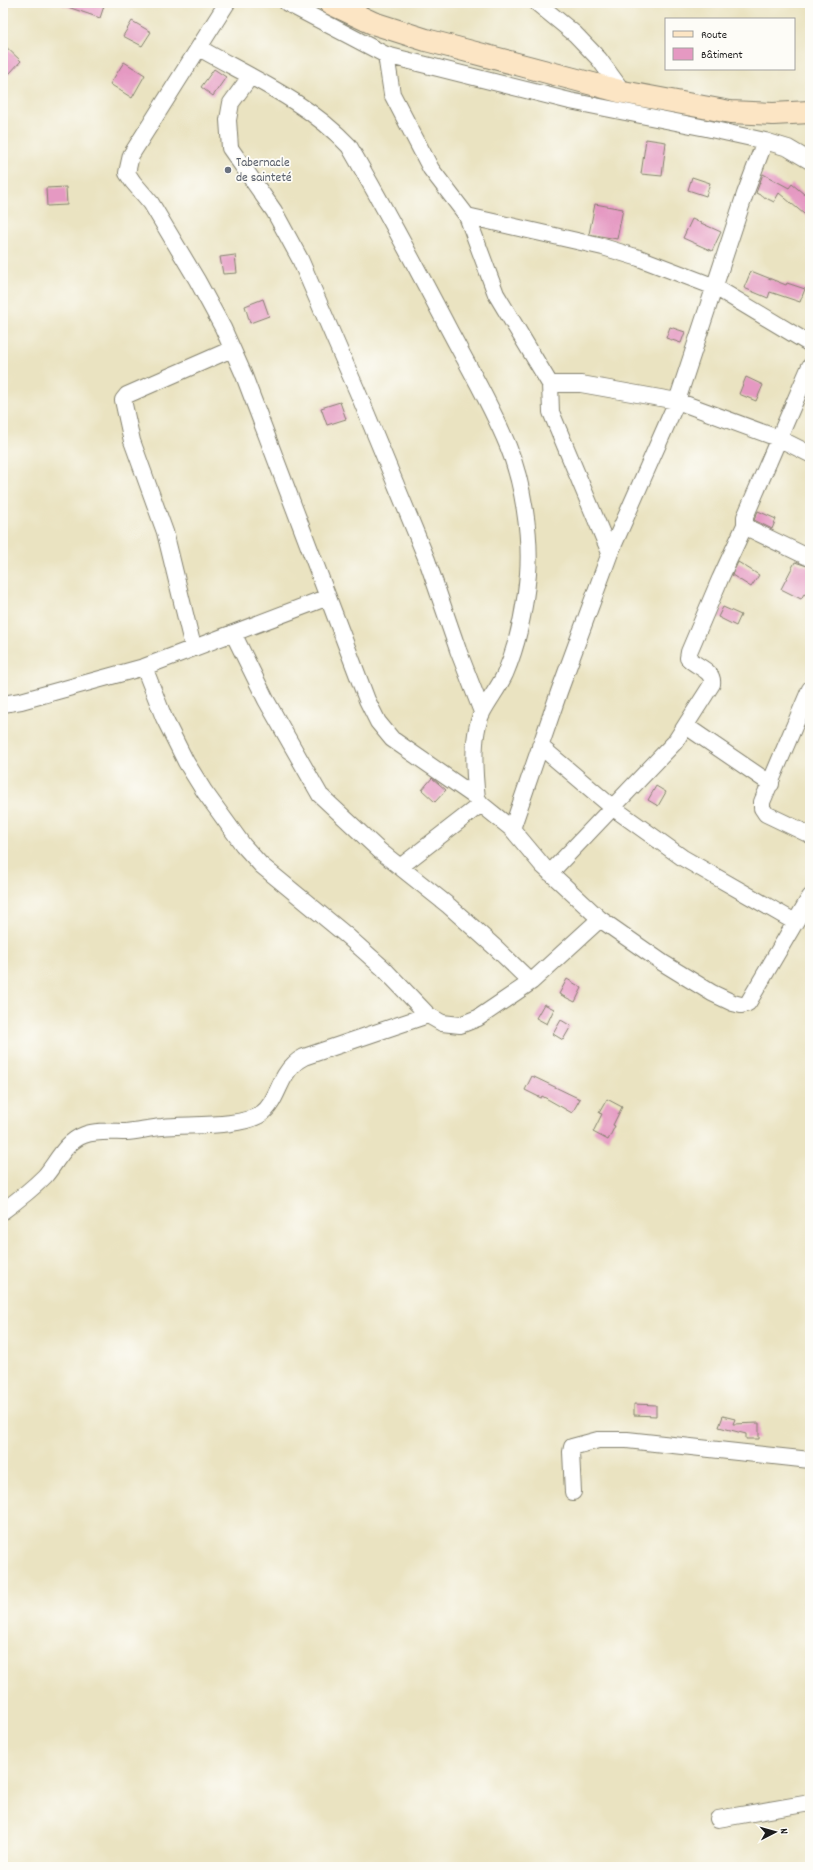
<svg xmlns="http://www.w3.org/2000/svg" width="813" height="1870" viewBox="0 0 813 1870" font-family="Dekko,sans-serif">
<rect width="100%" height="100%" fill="#fdfcf7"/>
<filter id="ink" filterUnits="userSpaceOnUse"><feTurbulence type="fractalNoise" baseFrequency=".025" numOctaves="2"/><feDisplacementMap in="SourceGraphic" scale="8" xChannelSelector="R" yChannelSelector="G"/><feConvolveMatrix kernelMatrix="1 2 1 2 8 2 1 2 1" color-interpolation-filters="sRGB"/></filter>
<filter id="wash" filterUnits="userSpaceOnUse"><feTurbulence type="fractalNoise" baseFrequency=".012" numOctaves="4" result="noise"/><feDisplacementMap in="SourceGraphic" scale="16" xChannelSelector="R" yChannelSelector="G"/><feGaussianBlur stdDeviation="0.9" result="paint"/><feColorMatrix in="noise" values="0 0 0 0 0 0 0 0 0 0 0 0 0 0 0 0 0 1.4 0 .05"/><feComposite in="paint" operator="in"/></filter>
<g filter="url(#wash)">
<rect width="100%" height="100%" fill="#eae3c1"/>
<g id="blocks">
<path fill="#e599c2" d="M62,3H105L100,18L62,5Z
M132,21L151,32L142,46L123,36Z
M3,44L21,61L9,74L3,68Z
M124,62L145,75L132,98L110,84Z
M214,69L226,77L213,96L201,87Z
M646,139L666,142L662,176L641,174Z
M763,174L789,188L792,184L810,199V219L779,193L774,202L756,193Z
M692,177L710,183L706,196L688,190Z
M66,187L67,205L47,206L46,188Z
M595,204L623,209L617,239L589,234Z
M692,219L721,232L712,251L683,238Z
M235,255L237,273L223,274L220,257Z
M751,271L786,285L787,283L805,289L800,302L770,292L768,298L744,288Z
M263,299L269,316L250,323L245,306Z
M670,327L685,332L681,343L666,338Z
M746,377L763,385L756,401L739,394Z
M340,402L346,419L327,425L321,408Z
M758,511L776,519L772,529L754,520Z
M738,562L759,575L751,587L732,575Z
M795,562L810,567V597L804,594L801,599L781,589Z
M723,607L741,615L736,626L718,617Z
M432,778L446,790L435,802L422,790Z
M656,786L666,792L658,806L648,800Z
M567,979L582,988L575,1002L559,994Z
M544,1004L554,1009L547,1024L536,1018Z
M561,1020L571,1026L563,1040L553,1034Z
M532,1076L580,1099L572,1113L542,1096L541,1098L525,1090Z
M607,1099L622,1107L613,1125L615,1126L608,1140L593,1132L602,1114L599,1113Z
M634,1404L656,1405V1416L634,1415Z
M723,1416L735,1419L733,1424L759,1423V1439H746V1434L719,1427Z"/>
</g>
</g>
<g filter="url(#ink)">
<use href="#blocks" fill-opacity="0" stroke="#83806e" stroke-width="1"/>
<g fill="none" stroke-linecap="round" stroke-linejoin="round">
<g stroke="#83806e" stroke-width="18">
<path id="street" d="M227,3L131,155L127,173L133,182L151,203L197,280L223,328L243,373L348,650L367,700L378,722L392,739L477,798L481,804L512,829L543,866L600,919L663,963L712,993L733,1003L741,1005L748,1003L810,897
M287,3L386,55L570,101L706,128L765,141L788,148L810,161
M537,3L575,34L599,59L623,92
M199,48C250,77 308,102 349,146C382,203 413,261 444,320C465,361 490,402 508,446C523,483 531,535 528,574C525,607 518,644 505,674C499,687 490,698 483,711C471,734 474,772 477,798
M386,55L392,94L431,169L467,216L496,294L550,384L551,412L610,553
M250,77L231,103L228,120L230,148L274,211L300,259L361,400L427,560L458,650L482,712
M467,216L603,247L639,258L715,287L810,344
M810,366L745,517V525L752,530L810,558
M550,384H581L677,401L780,439L810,454
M233,633L266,700L320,795L380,851L449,906L497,949L531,982
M193,647L165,532L132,441L123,400L127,395L232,349
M144,667L164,718L186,762L204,791L243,845L261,865L346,935L383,968L428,1015L442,1023L460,1025L478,1018L531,982L600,919
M810,689L762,802V808L766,814L810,835
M3,704L21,701L144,667L328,597
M686,726L771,784
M540,746L612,807L683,858L795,922
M512,829L559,692L610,553L677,401L745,194L765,141
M400,867L481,804
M550,873L675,742L712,684C714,670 696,667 688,658L689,652L720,579L745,525
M3,1211C18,1200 32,1189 45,1176C57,1162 65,1142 84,1135C97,1130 113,1132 126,1132C138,1131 150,1128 162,1127C187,1124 240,1128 261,1114C277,1103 279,1077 294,1064C297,1061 300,1059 304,1057L428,1015
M573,1492L571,1452L572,1447L598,1440H627L810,1460
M718,1819L810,1803"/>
</g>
<g stroke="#83806e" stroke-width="24">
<path id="secondary" d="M330,3L373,23L426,40L623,92L730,112L773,114L810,112"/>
</g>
<use href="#street" stroke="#fff" stroke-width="16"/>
<use href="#secondary" stroke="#fce5c4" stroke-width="22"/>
</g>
</g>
<circle fill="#6b7280" stroke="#fdfcf7" stroke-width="1.5" cx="228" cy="170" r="4"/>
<g text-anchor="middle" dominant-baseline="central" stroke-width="3.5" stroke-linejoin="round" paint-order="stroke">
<g font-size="13" fill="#5b616d" stroke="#fdfcf7" text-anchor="start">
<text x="236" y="163">Tabernacle<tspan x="236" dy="15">de sainteté</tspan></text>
</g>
</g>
<rect width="813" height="1870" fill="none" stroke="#fdfcf7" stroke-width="16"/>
<rect x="665" y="18" width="130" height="52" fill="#fdfcf7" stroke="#a3a29f"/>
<rect x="673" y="31" width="20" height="6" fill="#fce5c4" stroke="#a3a29f"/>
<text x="701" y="38" font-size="12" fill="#1c1c1c">Route</text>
<rect x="673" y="48" width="20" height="12" fill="#e599c2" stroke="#a3a29f"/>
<text x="701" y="58" font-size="12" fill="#1c1c1c">Bâtiment</text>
<g transform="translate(775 1832) rotate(84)" stroke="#fdfcf7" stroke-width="3" paint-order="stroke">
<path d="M0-3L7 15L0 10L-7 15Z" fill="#1c1c1c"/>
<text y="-6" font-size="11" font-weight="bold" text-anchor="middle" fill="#1c1c1c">N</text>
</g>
</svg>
